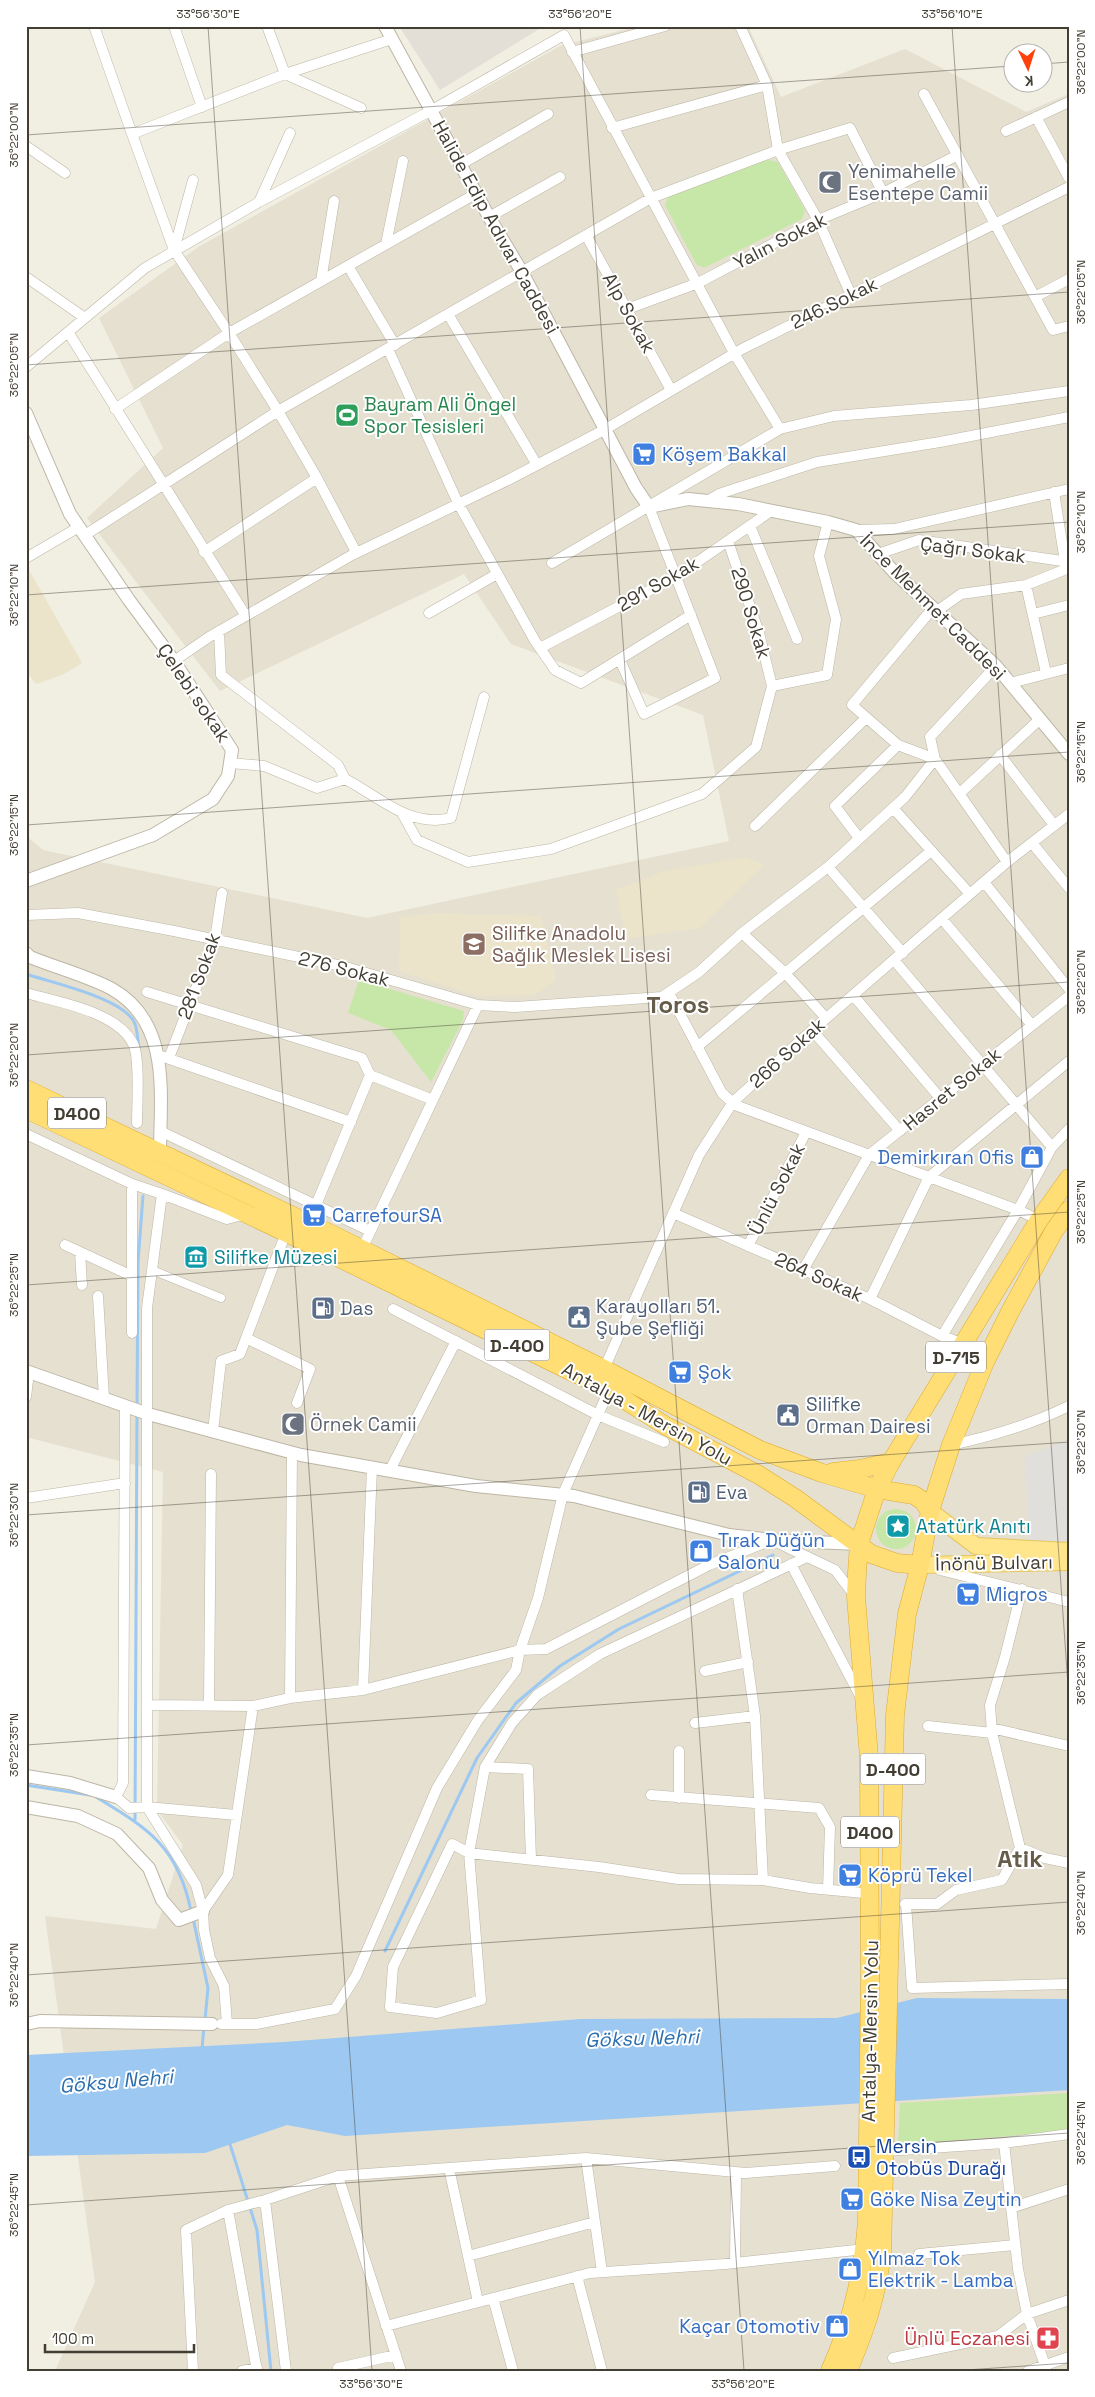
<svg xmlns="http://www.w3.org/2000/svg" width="1095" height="2397" viewBox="0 0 1095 2397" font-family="'Space Grotesk',sans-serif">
<rect width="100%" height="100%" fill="#f1eee2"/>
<path fill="#e5e0d0" d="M639,26H748L781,97L905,49L1026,112L1069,94V2371H55L95,2282L45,1916L156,1929L183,1845L157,1810L163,1472L26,1437V836L43,850L367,918L729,841L703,715L511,644L464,574L220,691L87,518L163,448L99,318L200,246L560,46Z"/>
<path fill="#e3dfd7" d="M399,26H544L440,90Z"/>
<path fill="#ebe4cb" d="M29,570L82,663L62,675L36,684L26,671V571Z
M746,857L764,865L700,928L626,939L616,890L664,871Z
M433,913L541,916L556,980L534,995L477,996L399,971L400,918Z"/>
<path fill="#c7e7a9" d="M763,159L778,162L805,210L802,219L704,268L696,264L665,205L669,195Z
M359,980L464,1011L463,1020L431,1082L391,1030L348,1013Z
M876 1529a20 20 0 1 1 40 0a20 20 0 1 1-40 0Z
M1069,2093V2131L898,2145L900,2103Z"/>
<path fill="#e1dfdb" d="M1067,1440L1069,1551L1029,1549L1025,1456Z"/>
<path fill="#9cc8f1" d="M917,1998L1069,1999V2090L345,2136L287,2125L205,2153L26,2156V2055L284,2042L581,2019L837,2018Z"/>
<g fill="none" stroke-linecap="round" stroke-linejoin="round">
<path stroke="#9cc8f1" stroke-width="3" d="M26,974C53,983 118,997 133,1020C138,1026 137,1040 139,1047
M137,1407L138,1262L143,1196
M26,1785L90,1795
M96,1797C149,1829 178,1847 191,1911
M135,1820L137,1414
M193,1918L208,1988L205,2020
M385,1951L477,1758L516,1703L560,1666L619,1629L773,1555
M202,2049L204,2026
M229,2141L257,2230L271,2371"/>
<g stroke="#bdb6a5" stroke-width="9">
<path id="pedestrian" d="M152,1270L221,1298"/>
</g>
<g stroke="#bdb6a5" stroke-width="11">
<path id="minor" d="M94,26L132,134
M174,26L202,107
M267,26L285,74L132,134L174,250L229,333L278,411L317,478L356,552
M740,26L767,85L778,150L818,220L851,295
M572,52L665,26
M285,74L392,39
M285,74L361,108
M924,94L1053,330L1069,326
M1036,117L1069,178
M612,128L767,85
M1006,131L1069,102
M26,146L65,173
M460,165L548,114
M259,202L290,133
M489,217L560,177
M586,235L671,390
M386,244L403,161
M174,250L193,180
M348,266L395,345
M26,277L85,318
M321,281L334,201
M1035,297L1069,279
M627,309L698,283L818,220L883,193L958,155
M448,314L537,465
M68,332L246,616
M388,349L458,503L535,641L555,670L581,683L691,615
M26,367L145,268L259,202L432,110L564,35L734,353L780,429
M115,409L229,333L477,193
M1054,492L1065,562
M707,501L719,494L817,462L940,442L1069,417
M750,526L797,639
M856,530L894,529L1069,489
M85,535L278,411L651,198L778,150L850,128L883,193
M204,552L317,478
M878,554L919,540L1069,562
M26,558L79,527
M552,563L780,429L834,416L971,405L1069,391
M933,608L852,705L898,745L935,759L1007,862
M937,611L961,594L1026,585
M429,613L497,574
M1033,614L1069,605
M219,631L221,675L338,765L345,779L317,788L264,766L230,763
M540,648L677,576L771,511
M620,660L644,714L715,678L649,507
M174,661L209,637L352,555L508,480L604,430L742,349L1069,187
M1046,673L1026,585L1069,568
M1010,683L1069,668
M772,686L827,675L836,619L819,556L828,522
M1000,755L1054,825
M345,779C380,797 409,828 451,818L484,697
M960,793L1040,719
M893,808L970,894
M402,813L417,840L468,862L551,849L702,794L756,747L772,686L759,633L728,541
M755,826L866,718
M859,838L835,806L898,745
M1032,843L1069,888
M828,867L903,953
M984,882L1069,989
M26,915L78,913L174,931L342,966L478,1005L515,1007L662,997L699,972L742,933L828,867L905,797L935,759L930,737L996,666
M942,919L1032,1025
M742,933L785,973L826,1018
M894,960L1052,1147
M147,992L362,1058L370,1075L433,1100
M26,993C58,1002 120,1012 134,1046C140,1062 137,1105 137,1123
M669,993L722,1093L735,1105L1018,1210L1039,1220
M853,995L940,1098
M812,1030L900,1131
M697,1047L931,851
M158,1055L351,1122
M169,1058L215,939L222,893
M160,1131L370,1231
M26,1134L132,1184L162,1194L147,1308V1807L196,1885L203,1911L204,1930L210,1958L224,1986L227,2024
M132,1184V1333
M162,1194L227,1219L246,1214
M316,1205L370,1075
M673,1213L870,1299L942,1336L964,1344
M65,1245L132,1276
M748,1246L806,1132
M362,1249L478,1005
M80,1252L82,1285
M803,1270L869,1155L1069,996
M98,1296L104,1398
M870,1299L929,1177L1069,1061
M393,1309L598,1415L664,1442
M942,1336L1018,1210L1052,1147L1069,1129
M246,1338L310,1369L297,1403
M604,1369L699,1155L733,1102L801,1040L1007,862L1069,814
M26,1397L29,1372
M125,1406L123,1783L116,1797L129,1808L147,1807L236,1815
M213,1431L221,1361L240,1354L282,1243
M951,1445C993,1436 1030,1425 1069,1406
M390,1470L456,1341
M26,1498L125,1483
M807,1557L600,1654L537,1695L512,1723L485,1767L469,1853L481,2000L437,2013L390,2007L393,1967L452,1844L469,1853L599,1867L678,1879L763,1880L810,1888L864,1893
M791,1564L860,1696
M940,1570L1069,1602
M737,1589L755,1716L763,1880
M1022,1589L1005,1657L990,1705L992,1733L1020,1848L1045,1858L1069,1863
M705,1671L748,1662
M363,1690L372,1467
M290,1698L292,1452
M147,1705L253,1706L290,1698L363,1690L520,1650L546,1649L709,1565L772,1540L835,1570L855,1596
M209,1705L211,1474
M695,1723L755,1716
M928,1726L992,1733
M991,1728L1069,1746
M679,1751V1798
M485,1767L528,1769L531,1859
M651,1795L819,1808L830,1827L828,1889
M905,1904H937L956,1890L1002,1880L1020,1848
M906,1904L912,1988L1069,1984
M203,1911L228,1875L253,1706
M221,2024H256L335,2009L356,1976L437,1788L478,1720L516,1670L520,1650L538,1598L563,1494L609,1390
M1004,2143L1018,2269L1027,2314L1047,2371
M886,2151L1004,2143L1069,2134
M586,2158L602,2272
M449,2168L478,2302
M338,2176L401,2371
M265,2200L286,2371
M1011,2208L1069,2189
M228,2210L257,2371
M919,2254L1015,2245
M468,2256L595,2222
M735,2263L736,2173
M577,2276L602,2371
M493,2298L513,2371
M386,2326L590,2273L725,2264L865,2249
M893,2358L998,2336L1027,2314L1069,2300
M338,2368L396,2355
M193,2371L186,2230L228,2210L265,2200L338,2176L586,2158L746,2173L835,2166
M242,2371L257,2368
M1028,2371L1069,2357"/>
</g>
<g stroke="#bdb6a5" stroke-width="14">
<path id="tertiary" d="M385,26L489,217L522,272L636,488L649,507L688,499L738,504L828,522L856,530L895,573L996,666L1069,754
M26,413L70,514L129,600L174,661L232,750L228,776L213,799L153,835L26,881
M26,953L30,957C54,967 90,977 112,989C172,1023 160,1096 160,1153
M26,1371L148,1414L301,1455L476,1486L574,1496L729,1535L772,1540L857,1544
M26,1776L70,1783L116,1797
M26,1807L78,1816L117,1834L149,1868L162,1900L179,1920L203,1911
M26,2024L40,2021L212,2024"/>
</g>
<g stroke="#e5c55d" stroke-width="18">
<path id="primary" d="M930,1511L976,1546L1069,1551
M920,1565L1069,1562"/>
</g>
<g stroke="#dfaa2e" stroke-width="19">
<path id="trunk" d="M26,1089L333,1235L604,1369L760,1450L822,1473L877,1489L914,1495L923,1501L930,1511
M26,1109L331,1254L609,1390L666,1426L759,1475L795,1498L871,1554L897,1563L920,1565
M833,1472L860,1469L891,1462
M830,2371C852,2322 863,2275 867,2221L870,1978L869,1757L856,1597L857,1573L859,1544L877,1489L891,1462L1039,1220L1069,1178
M848,2371C866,2328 876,2299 882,2253L895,1715L907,1614L920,1565L930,1511L951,1445L985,1362L1011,1310L1054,1231L1069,1210"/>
</g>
<use href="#pedestrian" stroke="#fff" stroke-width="8"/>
<use href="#minor" stroke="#fff" stroke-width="10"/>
<use href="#tertiary" stroke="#fff" stroke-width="12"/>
<use href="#primary" stroke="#ffe68d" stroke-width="16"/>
<use href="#trunk" stroke="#ffde76" stroke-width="18"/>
</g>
<path fill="none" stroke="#433e33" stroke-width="1" stroke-opacity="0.45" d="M208,26L372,2371M580,26L744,2371M952,26L1069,1700M1042,64L1069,62M26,135L1012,66M26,365L1069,292M26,595L1069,522M26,825L1069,752M26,1055L1069,982M26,1285L1069,1212M26,1515L1069,1442M26,1745L1069,1672M26,1975L1069,1902M26,2205L1069,2133M951,2371L1069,2363"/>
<defs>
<g id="mosque-square" transform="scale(1.25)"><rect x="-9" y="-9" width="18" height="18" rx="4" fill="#6b7280" stroke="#fff"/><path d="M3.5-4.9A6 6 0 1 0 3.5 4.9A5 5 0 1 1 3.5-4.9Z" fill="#fff"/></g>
<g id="stadium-square" transform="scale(1.25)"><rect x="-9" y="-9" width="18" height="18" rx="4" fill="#2e9e5b" stroke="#fff"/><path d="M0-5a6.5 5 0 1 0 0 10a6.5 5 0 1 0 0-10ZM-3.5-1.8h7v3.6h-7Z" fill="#fff"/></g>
<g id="supermarket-square" transform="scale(1.25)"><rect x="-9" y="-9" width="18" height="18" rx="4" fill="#3f7fe0" stroke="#fff"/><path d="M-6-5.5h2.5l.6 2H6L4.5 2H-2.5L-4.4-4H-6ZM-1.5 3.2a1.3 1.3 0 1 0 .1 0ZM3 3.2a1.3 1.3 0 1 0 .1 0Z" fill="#fff"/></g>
<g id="school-square" transform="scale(1.25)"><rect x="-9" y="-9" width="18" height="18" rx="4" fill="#8d6e63" stroke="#fff"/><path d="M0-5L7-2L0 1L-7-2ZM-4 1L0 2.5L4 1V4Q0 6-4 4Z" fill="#fff"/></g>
<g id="shop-square" transform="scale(1.25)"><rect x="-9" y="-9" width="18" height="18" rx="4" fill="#3f7fe0" stroke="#fff"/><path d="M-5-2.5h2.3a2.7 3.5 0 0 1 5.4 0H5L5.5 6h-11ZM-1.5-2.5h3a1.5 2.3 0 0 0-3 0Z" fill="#fff"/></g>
<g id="museum-square" transform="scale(1.25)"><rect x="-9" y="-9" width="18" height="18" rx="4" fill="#0f9aa8" stroke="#fff"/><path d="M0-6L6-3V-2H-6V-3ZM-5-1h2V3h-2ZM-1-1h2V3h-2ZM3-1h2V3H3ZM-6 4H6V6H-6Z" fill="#fff"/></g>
<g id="fuel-square" transform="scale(1.25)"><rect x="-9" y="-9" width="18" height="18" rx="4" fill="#5c6f8a" stroke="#fff"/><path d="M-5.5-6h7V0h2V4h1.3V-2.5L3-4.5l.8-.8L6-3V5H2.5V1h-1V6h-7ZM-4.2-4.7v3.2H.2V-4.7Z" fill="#fff"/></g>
<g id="civic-square" transform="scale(1.25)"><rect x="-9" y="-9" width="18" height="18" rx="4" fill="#5c6f8a" stroke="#fff"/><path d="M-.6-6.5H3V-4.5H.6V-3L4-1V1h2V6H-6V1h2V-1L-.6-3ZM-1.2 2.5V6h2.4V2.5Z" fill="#fff"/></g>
<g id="sight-square" transform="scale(1.25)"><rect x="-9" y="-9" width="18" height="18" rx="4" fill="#0f9aa8" stroke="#fff"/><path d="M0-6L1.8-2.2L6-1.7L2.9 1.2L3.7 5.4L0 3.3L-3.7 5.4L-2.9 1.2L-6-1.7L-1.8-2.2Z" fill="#fff"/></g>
<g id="bus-square" transform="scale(1.25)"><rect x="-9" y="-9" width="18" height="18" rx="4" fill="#1a4fb4" stroke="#fff"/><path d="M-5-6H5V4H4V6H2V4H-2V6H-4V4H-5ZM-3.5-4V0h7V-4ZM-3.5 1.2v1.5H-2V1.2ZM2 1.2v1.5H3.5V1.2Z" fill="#fff"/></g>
<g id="pharmacy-square" transform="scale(1.25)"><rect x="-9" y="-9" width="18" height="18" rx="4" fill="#e0444e" stroke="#fff"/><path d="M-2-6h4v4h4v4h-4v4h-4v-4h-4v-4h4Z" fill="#fff"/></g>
</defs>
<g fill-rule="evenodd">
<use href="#mosque-square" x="830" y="182"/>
<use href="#stadium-square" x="347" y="415"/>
<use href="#supermarket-square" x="644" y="454"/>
<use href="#school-square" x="474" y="944"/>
<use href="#shop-square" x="1032" y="1157"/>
<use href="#supermarket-square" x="314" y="1215"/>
<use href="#museum-square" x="196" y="1257"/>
<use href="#fuel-square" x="323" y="1308"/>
<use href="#civic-square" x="579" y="1317"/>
<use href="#supermarket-square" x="680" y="1372"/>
<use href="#civic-square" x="788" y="1415"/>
<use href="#mosque-square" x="293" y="1424"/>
<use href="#fuel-square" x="699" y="1492"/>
<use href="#sight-square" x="898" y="1526"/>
<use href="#shop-square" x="701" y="1551"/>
<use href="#supermarket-square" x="968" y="1594"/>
<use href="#supermarket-square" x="850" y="1875"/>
<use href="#bus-square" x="859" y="2157"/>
<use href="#supermarket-square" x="852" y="2199"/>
<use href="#shop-square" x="850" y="2269"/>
<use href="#shop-square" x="837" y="2326"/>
<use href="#pharmacy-square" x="1048" y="2338"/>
</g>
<g text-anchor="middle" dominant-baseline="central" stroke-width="4" stroke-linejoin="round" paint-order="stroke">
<g fill="#fff" stroke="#7b7870" stroke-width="1">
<rect x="48" y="1097.5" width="58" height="31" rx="4"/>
<rect x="484.5" y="1329.5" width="65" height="31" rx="4"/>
<rect x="926" y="1341.5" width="60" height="31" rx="4"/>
<rect x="860.5" y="1753.5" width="65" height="31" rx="4"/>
<rect x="841" y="1816.5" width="58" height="31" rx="4"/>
</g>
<g font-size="18" font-weight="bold" fill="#433e33">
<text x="77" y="1113">D400</text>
<text x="517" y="1345">D-400</text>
<text x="956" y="1357">D-715</text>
<text x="893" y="1769">D-400</text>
<text x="870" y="1832">D400</text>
</g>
<g font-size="19" fill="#5b616d" stroke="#fff" text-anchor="start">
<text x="848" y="171">Yenimahelle<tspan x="848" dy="22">Esentepe Camii</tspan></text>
<text x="310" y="1424">Örnek Camii</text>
</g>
<g font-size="19" fill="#433e33" stroke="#fff">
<text transform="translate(496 227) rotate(61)">Halide Edip Adıvar Caddesi</text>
<text transform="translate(780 241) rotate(-27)">Yalın Sokak</text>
<text transform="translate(834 303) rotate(-26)">246.Sokak</text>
<text transform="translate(629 313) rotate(61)">Alp Sokak</text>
<text transform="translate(973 550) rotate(7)">Çağrı Sokak</text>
<text transform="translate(658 584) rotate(-30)">291 Sokak</text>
<text transform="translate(933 607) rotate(45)">İnce Mehmet Caddesi</text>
<text transform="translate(751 613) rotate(73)">290 Sokak</text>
<text transform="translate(194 693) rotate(56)">Çelebi sokak</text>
<text transform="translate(344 969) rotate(14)">276 Sokak</text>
<text transform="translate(199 976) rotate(-70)">281 Sokak</text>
<text transform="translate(787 1053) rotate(-42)">266 Sokak</text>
<text transform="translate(952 1089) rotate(-39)">Hasret Sokak</text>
<text transform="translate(777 1189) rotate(-63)">Ünlü Sokak</text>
<text transform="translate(819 1277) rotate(24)">264 Sokak</text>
<text transform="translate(647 1414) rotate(29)">Antalya - Mersin Yolu</text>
<text transform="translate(994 1563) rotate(-1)">İnönü Bulvarı</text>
<text transform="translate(870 2031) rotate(-89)">Antalya-Mersin Yolu</text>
</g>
<g font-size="19" fill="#27864d" stroke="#fff" text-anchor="start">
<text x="364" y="404">Bayram Ali Öngel<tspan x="364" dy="22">Spor Tesisleri</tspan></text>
</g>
<g font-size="19" fill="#366cbe" stroke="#fff" text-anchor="start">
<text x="662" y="454">Köşem Bakkal</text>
<text x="1014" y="1157" text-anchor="end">Demirkıran Ofis</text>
<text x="332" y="1215">CarrefourSA</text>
<text x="698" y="1372">Şok</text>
<text x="718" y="1540">Tırak Düğün<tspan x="718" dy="22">Salonu</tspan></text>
<text x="986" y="1594">Migros</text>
<text x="868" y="1875">Köprü Tekel</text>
<text x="870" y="2199">Göke Nisa Zeytin</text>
<text x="868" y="2258">Yılmaz Tok<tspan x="868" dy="22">Elektrik - Lamba</tspan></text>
<text x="820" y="2326" text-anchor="end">Kaçar Otomotiv</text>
</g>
<g font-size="19" fill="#785e54" stroke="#fff" text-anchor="start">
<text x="492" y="933">Silifke Anadolu<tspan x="492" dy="22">Sağlık Meslek Lisesi</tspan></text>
</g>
<g font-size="19" fill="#0d838f" stroke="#fff" text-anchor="start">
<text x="214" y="1257">Silifke Müzesi</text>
<text x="916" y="1526">Atatürk Anıtı</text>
</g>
<g font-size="19" fill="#4e5e75" stroke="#fff" text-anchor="start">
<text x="596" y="1306">Karayolları 51.<tspan x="596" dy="22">Şube Şefliği</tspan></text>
<text x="340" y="1308">Das</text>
<text x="806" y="1404">Silifke<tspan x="806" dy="22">Orman Dairesi</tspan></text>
<text x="716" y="1492">Eva</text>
</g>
<g font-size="19" fill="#164399" stroke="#fff" text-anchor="start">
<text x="876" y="2146">Mersin<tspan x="876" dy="22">Otobüs Durağı</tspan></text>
</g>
<g font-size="19" fill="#be3a42" stroke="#fff" text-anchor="end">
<text x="1030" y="2338">Ünlü Eczanesi</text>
</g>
<g font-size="20" font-style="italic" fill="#2b6faf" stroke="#fff">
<text transform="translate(642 2038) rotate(-2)">Göksu Nehri</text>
<text transform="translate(116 2081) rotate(-5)">Göksu Nehri</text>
</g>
<g font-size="24" font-weight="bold" fill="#665c4a" stroke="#fff">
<text x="678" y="1004">Toros</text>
<text x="1020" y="1858">Atik</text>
</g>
</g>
<rect width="1095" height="2397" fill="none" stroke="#ffffff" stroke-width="55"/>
<g transform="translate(1028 68) rotate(176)"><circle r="24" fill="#ffffff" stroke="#b4b2ad"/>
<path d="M0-4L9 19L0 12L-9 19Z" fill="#fd410d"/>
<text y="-8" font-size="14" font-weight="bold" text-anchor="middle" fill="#433e33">K</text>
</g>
<path d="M45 2344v8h149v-8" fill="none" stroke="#433e33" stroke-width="2.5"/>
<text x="52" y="2344" font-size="15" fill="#433e33" stroke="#ffffff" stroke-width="4" paint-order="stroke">100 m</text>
<rect x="28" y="28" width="1040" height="2342" fill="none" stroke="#433e33" stroke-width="2"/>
<g font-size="12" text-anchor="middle" fill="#433e33">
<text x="208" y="18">33°56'30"E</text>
<text x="580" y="18">33°56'20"E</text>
<text x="952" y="18">33°56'10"E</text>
<text transform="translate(1081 62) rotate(-90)" y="4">36°22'00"N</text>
<text transform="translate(14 135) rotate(-90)" y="4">36°22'00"N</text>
<text transform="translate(1081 292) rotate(-90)" y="4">36°22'05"N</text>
<text transform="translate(14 365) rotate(-90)" y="4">36°22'05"N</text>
<text transform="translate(1081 522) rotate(-90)" y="4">36°22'10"N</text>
<text transform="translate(14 595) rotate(-90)" y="4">36°22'10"N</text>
<text transform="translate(1081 752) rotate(-90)" y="4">36°22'15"N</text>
<text transform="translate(14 825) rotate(-90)" y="4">36°22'15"N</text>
<text transform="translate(1081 982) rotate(-90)" y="4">36°22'20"N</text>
<text transform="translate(14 1055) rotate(-90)" y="4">36°22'20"N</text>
<text transform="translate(1081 1212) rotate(-90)" y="4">36°22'25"N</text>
<text transform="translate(14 1285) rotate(-90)" y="4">36°22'25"N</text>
<text transform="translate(1081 1442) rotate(-90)" y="4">36°22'30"N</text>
<text transform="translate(14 1515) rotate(-90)" y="4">36°22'30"N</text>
<text transform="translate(1081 1673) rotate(-90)" y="4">36°22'35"N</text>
<text transform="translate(14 1745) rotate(-90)" y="4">36°22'35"N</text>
<text transform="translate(1081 1903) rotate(-90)" y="4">36°22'40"N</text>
<text transform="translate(14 1975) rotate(-90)" y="4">36°22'40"N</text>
<text transform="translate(1081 2133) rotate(-90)" y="4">36°22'45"N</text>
<text transform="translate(14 2205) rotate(-90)" y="4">36°22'45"N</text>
<text x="371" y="2388">33°56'30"E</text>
<text x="743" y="2388">33°56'20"E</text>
</g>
</svg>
